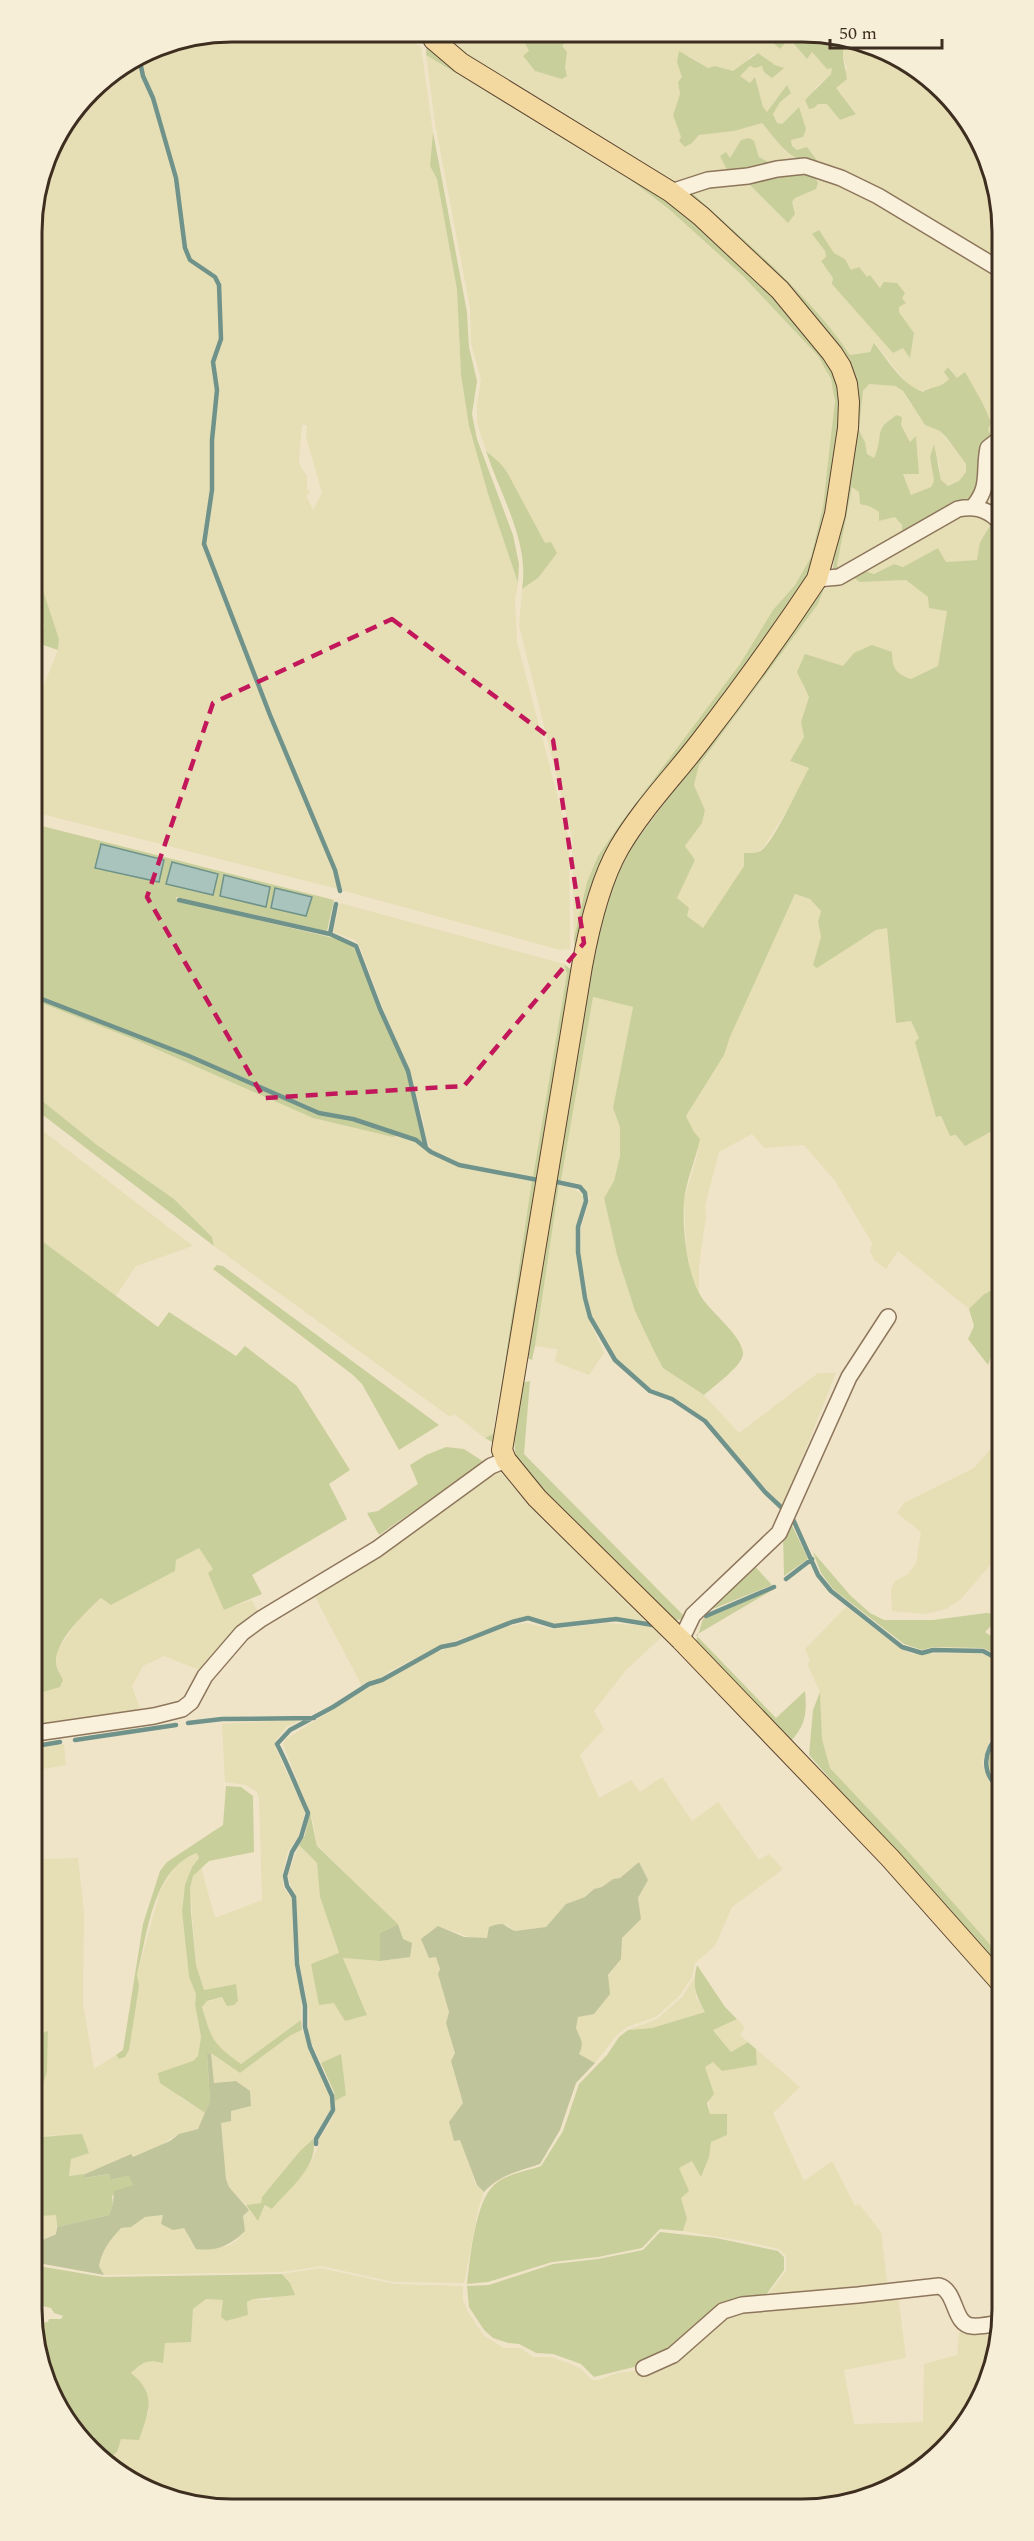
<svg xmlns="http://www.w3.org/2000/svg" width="1034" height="2541" viewBox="0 0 1034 2541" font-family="Spectral,serif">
<rect width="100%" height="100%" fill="#f0e4c8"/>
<path fill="#e6deb5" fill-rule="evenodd" d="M232,32L396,33L421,47L433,132L430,166L437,179L457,291L461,375L469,426L488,494L518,583L515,600L517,642L569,839L570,949L560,950L341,890L336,870L318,830L205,544L214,490L213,441L218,390L214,363L222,339L220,285L215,276L192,260L186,248L177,178L155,98L144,76L140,56L156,47ZM302,425H307L306,437L322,493L313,510L306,495L310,492L307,489V476L301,468L299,460Z
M442,33H520L530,51L523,57L527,62L535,71L557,77L567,76L565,68L567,52L562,46L567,38L582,37V34L780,35L773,43L780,49L787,41L791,42L806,58L812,52L827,69L833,67L831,74L815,88L818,104H827L840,120L856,113L836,88L847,68L843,58V36L891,52L944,90L996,180V261L822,167L792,146L791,140L806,129L799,107L782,124L777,123L773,113L779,102L791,93L787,86L767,113L763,107L755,78L750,83L740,76L750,66L784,68L775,65L758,53L751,56L743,66L733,71L715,66L708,68L688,55L682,77L678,82L680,94L673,115L681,137L679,141L692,143L699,135L734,131L762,123L785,151L802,163L771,168L759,157L757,150L737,146L730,159L729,174L675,183L480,66L451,43Z
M426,55L620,172L690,226L743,276L818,356L826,368L834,390L835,419L831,449L823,507L811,557L795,585L773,610L740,664L620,824L598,856L587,882L574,938L572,838L519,626L522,589L538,578L545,543L507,472L486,451L477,423V405L481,380L471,343L470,308L435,123Z
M138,58L142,77L152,99L174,179L184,249L189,261L214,278L217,285L220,339L212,362L215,390L211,440V490L203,544L316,830L334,870L338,889L34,812L33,712L58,650L59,639L33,560L32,219L52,143L100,81Z
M813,173L851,188L996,273L997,438L994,440L988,430L965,373L957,378L949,367L944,372L949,379L940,387L928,388L923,392L913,389L905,381L875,343L870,352L850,355L841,342L780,275L691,192L698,188L746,181L792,202L795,198L816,188ZM819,231L834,253L845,259L851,270L867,278L870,276L899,307V312L914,333L910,357L903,348L893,353L833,278L821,261L826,257L825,251L812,234Z
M869,384L895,386L902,391L925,425L940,431L966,464V472L959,481L947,486L941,480L939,462L930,457L934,481L931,487L911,495L903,473L919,474L916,437L910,442L901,425L890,421L882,426L878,441L879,450L874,458L867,454L865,442L859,430L863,391Z
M852,486L859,492L864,506L871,507L879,512V521L895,517L902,525V536L839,571L837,565Z
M964,514L979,516L991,524L980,541L978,560L946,562L938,548L903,567L894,564L874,574L865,571L910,541Z
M853,577L861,582L906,580L947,611L938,666L912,679L900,675L892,665L891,652L872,645L843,667L802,684L809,697L801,722L804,737L790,761L809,768L788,809L763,848L754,854L744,866L703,929L687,916L676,898L695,860L685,846L702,823L705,810L694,785L699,765L818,604L824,589L839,585Z
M795,894L810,899L821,911L818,922L821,937L813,965L876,930L887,927L896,1023L911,1021L919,1038L937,1117L941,1116L950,1136L990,1132L999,1140V1286L983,1295L969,1309L898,1251L886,1269L875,1261L870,1252L872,1243L835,1181L804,1145L764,1148L752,1134L719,1152L705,1206L706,1216L699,1266V1292L692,1277L686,1247L684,1200L698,1152L694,1132L686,1116L724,1055L730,1037Z
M340,903L564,964L567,973L533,1177L459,1164L432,1151L426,1138L423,1119L408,1066L387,1019L360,947L355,940L333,932Z
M592,997L633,1007L613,1108L620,1127V1156L614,1181L604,1198L617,1255L635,1311L663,1368L704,1395L739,1433L818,1373H836L783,1506L745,1467L709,1421L681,1402L651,1388L617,1360L590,1312L580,1251L581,1228L590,1198L582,1185L561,1180Z
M34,1000L138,1041L313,1118L393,1137L398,1135L415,1141L431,1153L459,1167L532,1180L493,1434L485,1438L454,1414L450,1417L214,1246L212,1237L174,1199L97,1145L35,1095Z
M35,1125L193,1246L136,1266L115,1297L35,1236Z
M559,1185L572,1188L582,1194L584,1198L576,1227L579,1277L588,1318L604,1353L589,1375L555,1362L557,1349L535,1346Z
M999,1439L1000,1566L990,1565L960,1600L946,1609L926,1614L892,1611L891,1589L895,1581L908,1574L916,1563L921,1532L897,1513L904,1503L974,1468Z
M499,1471L648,1621L598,1619L552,1625L527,1617L518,1619L440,1646L390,1671L380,1679L362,1686L313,1593L493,1472Z
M199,1548L213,1569L224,1610L252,1600L260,1616L204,1672L164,1656L143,1666L132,1686L141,1712L36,1730V1694L60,1687L63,1680L56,1664L58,1650L80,1617L102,1598L111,1605L175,1571L176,1560Z
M846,1607L901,1649L912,1654L975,1653L988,1655L1000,1663V1729L989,1741L982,1763L989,1782L1001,1793V1958L905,1848L830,1768L822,1739L820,1692L807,1664L810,1660L805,1649Z
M526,1623L552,1629L607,1623L658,1627L665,1634L626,1670L594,1711L604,1729L580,1755L599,1798L631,1780L640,1792L662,1777L692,1821L718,1802L759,1860L769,1854L783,1869L732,1907L715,1946L695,1963L692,1977L680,1995L656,2017L627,2027L617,2035L595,2063L578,2054L576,2028L578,2016L621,1959L622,1938L641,1919L638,1898L648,1880L639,1862L620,1878L613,1879L602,1887L594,1889L585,1897L566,1904L546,1927L515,1931L506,1924L487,1938L475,1939L438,1926L436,1956L440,1969L438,1974L449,2012L446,2023L455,2053L451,2061L463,2103L454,2141L460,2139L476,2185L484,2192L478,2210L464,2283L394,2282L321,2266L282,2272L104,2275L99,2266L105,2244L121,2228L131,2227L145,2217L163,2215L161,2225L185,2228L189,2239L202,2250L228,2246L237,2240L245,2231L243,2216L249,2210L258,2221L266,2205L272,2209L310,2164L318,2147L319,2140L332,2119L335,2111V2101L346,2094L340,2055L321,2063L308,2035L309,2012L299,1960L296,1896L290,1884L288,1874L299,1845L317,1863L320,1897L339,1954L334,2003L367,2014L343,1958L380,1961L396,1959L403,1940L398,1924L317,1845L313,1821L283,1744L286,1739L371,1686L405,1670L429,1655L510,1626Z
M303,1719L286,1727L275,1741V1747L305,1812L298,1837L288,1851L282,1876L284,1888L292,1898L294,1964L301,1994V2020L241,2064L218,2048L212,2040L202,2006L206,2002L223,1997L234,2005L238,2001L235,1984L204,1990L196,1965L190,1888L193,1876L201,1867L215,1918L262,1900L259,1798L257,1792L246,1785L225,1782L222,1724Z
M64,1744L66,1765L37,1770L36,1748Z
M198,1853L199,1858L192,1867L183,1898L182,1911L189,1977L196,1994L195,2004L201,2037L198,2056L193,2061L179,2097L205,2113L204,2119L198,2129L175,2136L158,2147L133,2157L130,2154L85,2174L69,2176L71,2159L55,2135L41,2137L42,2124L38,2121L37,2103L47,2072L48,2032L37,2035V1859L78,1858L84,1912L83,2003L94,2069L116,2055L119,2059L125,2057L139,1986L137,1975L160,1891L178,1862Z
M694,1978L696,1997L705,2012L652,2028L628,2030L657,2019L682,1997Z
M737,2019L745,2027L740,2035L748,2042L731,2052L713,2029Z
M302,2030L330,2098V2110L313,2139L300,2151L262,2197L261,2203L246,2205L229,2187L226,2179L221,2123L231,2111L251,2106L250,2091L236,2081L214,2083L211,2053L240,2073L291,2035Z
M756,2049L800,2087L773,2113L804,2181L832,2161L855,2206L859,2204L881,2232L888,2289L766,2299L768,2294L786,2271V2256L779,2249L749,2242L683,2231L687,2217L681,2198L679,2168L692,2161L701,2176L709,2157L710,2114L705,2067L713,2061L722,2071L757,2065Z
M56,2214V2233L38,2242V2216Z
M320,2268L394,2284L463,2286V2300L468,2312L484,2336L504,2348H521L533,2357H551L571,2364L581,2369L592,2380H598L617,2373L644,2370L730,2312L898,2295L906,2358L844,2370L854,2424L923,2422L924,2364L957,2355L959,2333L986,2330L994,2357L987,2385L953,2441L903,2482L854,2503L193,2506L104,2462L107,2461L121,2439L144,2423L149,2412L131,2374L143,2361L151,2360L165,2342H191L193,2309L206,2299L224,2300L226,2321L248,2315L247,2302L253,2299L269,2300L290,2283L282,2274Z"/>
<path fill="#c9cf9b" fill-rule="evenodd" d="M520,33L582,34V36L578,40L571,36L562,46L567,52L565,68L567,76L562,79L535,71L523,56L529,51Z
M780,35L843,36V58L847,79L836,88L856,114L840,120L827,104H818L814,108L809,109L805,100L831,74L832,68L827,69L812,52L807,59L792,42L787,41L780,49L773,43Z
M427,36L661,196L715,240L767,292L828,360L842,395L833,487L821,542L803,589L635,816L578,952L575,950L574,938L587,882L598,856L620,824L740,664L773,610L795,585L811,557L823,507L835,401L831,379L818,356L743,276L670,210L620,172L426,55Z
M679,51L708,68L715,66L733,71L758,53L775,65L784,68L772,78L764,72L762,66L755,68L750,66L740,76L750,83L755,77L763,107L767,112L787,85L791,93L780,102L773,114L777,123L782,124L799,107L806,129L803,137L791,140L792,146L797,150L807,147L822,167C788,160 783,148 762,123L734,131L699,135L692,143L685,147L679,141L681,137L673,115L680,94L678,82L682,77L677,62Z
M433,132L467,312L469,347L477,381L472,414L477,439L513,535L519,564L518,583L488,494L469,426L461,375L457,290L437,179L430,166Z
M749,138L754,141L759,157L768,162L771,168L729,174L720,156L726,152L730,158L741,140Z
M813,173L818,183L816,189L795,198L792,202L795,214L788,223L746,181L785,174Z
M691,192C745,241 809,294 850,355L870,352L874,343C888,360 902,385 923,392C933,385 938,390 949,379L944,372L948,367L957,378L965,372L982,402L991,422L988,430L994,440L971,502L902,536V525L895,517L879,521V512L871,507L860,504L859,492L852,487L837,565L839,571H836L833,568C835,543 844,520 846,495C851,453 848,408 849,365L843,351L804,307L691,196ZM869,384L895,386L903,391L925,425L940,431L946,437L966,464V472L959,481L948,486L941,480L934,444L930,457L934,481L931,487L911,495L903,474H919L916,436L910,442L901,425L902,417L896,415C892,419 888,421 884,425C878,430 880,448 874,458L867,454L865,442L859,430L863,391Z
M819,230L834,253L845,259L851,270L859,267L867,277L870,275L880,288L884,282L897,283L905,293L902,298L906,303L899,307V312L914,333L910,358L903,348L893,353L832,284L833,278L821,261L826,257L825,251L812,234Z
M486,451L500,463L507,472L545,543L551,542L557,553L538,578L522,589C530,543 500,494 486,451Z
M991,524L997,530V647L992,661L997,667L999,1140L990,1132L965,1146L956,1135L950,1136L941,1116L936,1117L915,1042L919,1038L911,1021L896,1023L887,928L876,930L817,968L813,965L821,937L818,922L821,911L810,899L795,894L730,1037L724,1055L686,1116L694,1132L700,1139C696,1159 686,1181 684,1201C682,1229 687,1280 705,1302C715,1315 742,1337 743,1353C744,1365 713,1387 704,1395L663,1368L655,1353L635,1311L617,1255L604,1198L614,1181L620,1156V1127L613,1108L633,1007L593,997L561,1180L554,1182L559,1185L535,1346L532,1360L527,1358L554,1182L597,933L613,885L630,849L824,589L818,604L699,765L694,785L705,810L702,823L685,846L695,860L677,898L689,908L687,916L703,928L744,866V853C751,853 757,854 763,849C776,837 799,786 809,768L790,761L804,737L801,722L809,697L797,672L805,654L843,666L854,653L872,645L892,652C892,668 896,674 911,679L938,666L947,611L929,608L928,597L906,580L860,582L853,577L865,571L874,574L894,564L903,567L938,548L946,562L977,560L980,542Z
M33,560L59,639L58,650L37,643L44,625L33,621Z
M34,824L334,900L327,931L176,897L177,901L321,935L345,941L353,946L408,1076L423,1142L354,1117L320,1111L189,1054L34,994Z
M564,964L574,972L495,1441L492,1442L485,1438L493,1434L495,1427L532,1180H538L533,1177L567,973Z
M34,997L189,1057L319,1114L353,1120L398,1135L393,1137L313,1118L138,1041L34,1000Z
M35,1095L97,1145L174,1199L212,1237L214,1246L35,1109Z
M35,1236L158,1327L169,1312L236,1356L245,1346L297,1386L350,1470L329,1484L347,1519L252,1575L262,1594L224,1610L208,1573L213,1569L199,1548L176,1560L175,1571L111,1605L101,1598C86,1612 55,1640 56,1663C56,1668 61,1675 63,1680L60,1687L36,1694Z
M217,1265L223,1266L439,1425L399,1450L362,1384L353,1375L213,1269Z
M999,1286V1333L988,1365L968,1339L974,1326L969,1309L983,1295Z
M530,1381L524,1454L686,1618L670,1622L530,1479L518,1464L515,1452L514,1437L520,1383Z
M446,1447L464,1449L484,1462L379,1535L367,1513L378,1511L418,1484L410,1465L426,1455Z
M790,1521L808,1559L784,1576L783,1533Z
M813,1552L850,1595L870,1613L884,1620H933L986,1613L1000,1614V1617L985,1632L1000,1642V1656L983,1648L933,1647L922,1650L904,1644L833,1589L821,1573Z
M753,1564L772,1585L703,1613Z
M776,1588L696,1635L776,1718L805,1691C807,1712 806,1725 791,1741L695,1644L703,1619Z
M820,1692L822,1739L830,1768L905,1848L1001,1957V1972L809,1755L813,1710Z
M1000,1737L1001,1786C984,1771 986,1753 1000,1737Z
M226,1786L241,1787L253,1796L254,1852L209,1861L193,1876L190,1888L191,1913L196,1965L204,1990L236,1984L238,2001L234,2005L227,2006L222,1997L207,2001L202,2007C212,2040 212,2043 241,2064L301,2020L302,2030L291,2035L240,2073L211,2053L207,2054L210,2101L205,2113L160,2083L158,2073L193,2061L198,2056L201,2037L195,2004L196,1994L189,1977L182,1911L185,1885L192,1867L199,1858L197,1853C152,1869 148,1934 137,1975L139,1986L129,2050L125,2057L119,2059L116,2055L123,2050L143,1924L160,1871L167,1862L223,1825Z
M310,1813L317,1846L398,1924L380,1933V1961L343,1958L367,2015L345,2021L334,2003L319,2005L311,1964L339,1953L320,1897L317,1863L299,1845L305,1835Z
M697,1965L725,2007L737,2019L713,2030L731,2052L748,2042L756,2049L757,2065L722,2071L713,2062L705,2067L714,2094L707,2103L710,2114H727V2135L711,2142L709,2157L701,2177L692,2161L679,2168L689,2191L681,2198L687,2218L683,2231L660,2229L642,2248L598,2257L552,2262L488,2282L467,2284C470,2259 475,2202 494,2185C505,2174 527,2171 541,2166L563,2131L579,2084L607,2055L619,2037L628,2030L652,2028L705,2012C695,1993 692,1986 697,1965Z
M48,2031L47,2072L37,2103V2035Z
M341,2054L346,2095L335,2101L334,2092L321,2063Z
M38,2121L42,2124V2137L82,2134L89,2153L71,2159L69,2176L85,2174V2178L109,2174L112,2180L130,2174L133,2185L112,2196L113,2204L109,2215L57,2227L56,2215L38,2216Z
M313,2139C320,2165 288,2190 272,2209L265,2205L258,2221L246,2205L261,2203L262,2197L300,2151Z
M660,2232L716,2238L778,2251L784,2257V2270L763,2299L738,2301L682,2343L642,2365L594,2377L581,2364L553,2354L536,2353L519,2344L508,2343L493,2338L484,2330L469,2307L467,2286L489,2285L553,2264L598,2259L643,2250Z
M38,2266L104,2277L282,2274L290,2283L295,2295L253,2299L247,2302L248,2315L226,2321L221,2317L223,2300L206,2299L193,2309L191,2342L165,2343L163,2363C147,2359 143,2362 131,2373C158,2395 148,2412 139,2440L121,2439L117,2452L107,2461L104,2462L88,2446L95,2436L81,2437L59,2410L38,2361V2323L48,2322L49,2319H61L63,2316L54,2313L51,2308L38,2305Z"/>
<path fill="#bfc49a" d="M639,1862L648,1880L638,1898L641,1919L622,1938L621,1959L608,1975L610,1994L594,2014L578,2017L576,2028C580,2039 585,2042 579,2054L595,2063L576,2083L560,2130L540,2164C519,2171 499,2175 484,2192L477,2185L460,2140L454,2141L449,2122L463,2103L451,2061L455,2053L446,2023L449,2012L438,1974L440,1969L436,1957L429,1958L421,1939L438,1926L464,1937L487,1938L489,1927C507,1921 501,1925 515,1931L546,1927L566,1904L585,1897L594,1889L602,1887L613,1879L620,1878Z
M398,1924L403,1939L412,1943L410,1957L380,1961V1933Z
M211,2053L214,2083L236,2081L250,2091L251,2106L231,2111V2121L221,2123L226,2179L229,2187L249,2210L243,2216L245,2231C231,2245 216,2252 196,2249L184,2228L173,2230L161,2224L163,2215L145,2217L131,2227L121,2228C110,2240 102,2250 99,2266L104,2275L38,2263V2242L56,2234L57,2227L109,2215L113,2204L114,2191L133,2185L129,2175L111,2180L109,2174L84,2178L85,2174L131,2154L133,2157L170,2141L179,2134L198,2129L210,2101L207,2054Z"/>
<path fill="#a9c4bc" stroke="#6f938a" stroke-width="1.5" d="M101,844L164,860L159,882L95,868Z
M172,862L218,874L213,895L166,884Z
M224,875L270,887L266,907L220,896Z
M275,888L312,897L306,916L271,908Z"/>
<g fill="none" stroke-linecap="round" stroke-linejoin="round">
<path stroke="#6f938a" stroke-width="4.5" d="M139,57L143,76L153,98L176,178L185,248L190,260L215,277L219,285L221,339L213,362L217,390L212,440V490L204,544L270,715L335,870L340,891
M179,900L330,934L356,946L380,1009L408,1071L426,1148
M330,934L336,904
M34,996L189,1056L319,1113L353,1119L416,1140L431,1152L459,1165L538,1180
M557,1182L580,1187L585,1193L586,1201L578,1227V1252L585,1298L590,1317L615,1360L650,1391L672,1399L705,1421L765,1492L782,1508
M792,1517L818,1575L831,1591L902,1647L922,1653L933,1650L983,1651L1000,1660
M786,1579L812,1559
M706,1616L774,1587
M188,1723L222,1719L314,1718
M1000,1732C984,1751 979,1772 1001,1790
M75,1740L176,1725
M36,1746L60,1742
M316,2144V2139L333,2110L332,2096L310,2047L305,2027V2006L297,1964L294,1897L287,1886L285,1876L292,1852L301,1837L308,1813C297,1789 289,1767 277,1744L290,1730L333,1707L369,1684L382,1680L441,1647L456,1644L512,1622L528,1618L554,1626L616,1619L653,1625"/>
<g stroke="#8d765c" stroke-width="18">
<path id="minor" d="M671,192L708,180L748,176L777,169L805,166L841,178L878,196L996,267
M973,507C991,486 983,472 988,448L997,441
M817,579L839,577L958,509C973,506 985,508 997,519
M681,1640L693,1615L779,1533L849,1377L888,1317
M36,1733L154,1716L182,1709L191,1702L205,1676L242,1633L261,1619L377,1549L491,1466L506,1460
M644,2368L673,2355L723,2311L742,2305L858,2295L939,2286C957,2291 953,2325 972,2326C982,2327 993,2324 1002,2322"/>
</g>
<g stroke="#5b4430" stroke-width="22">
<path id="major" d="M430,33L434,40L461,63L671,192L701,216L780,290L832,353L841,367L847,384L849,402L848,428L835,514L817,579C780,635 741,689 700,742C673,777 641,810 619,848C600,881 589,928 582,966L502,1450L506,1460L537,1498L681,1640L890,1858L1001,1983"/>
</g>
<use href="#minor" stroke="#faf1dc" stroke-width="15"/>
<use href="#major" stroke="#f3d9a0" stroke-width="20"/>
</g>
<path fill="none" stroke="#c2185b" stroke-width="4.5" stroke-dasharray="12 8" stroke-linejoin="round" d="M392,619L553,740L584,943L464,1086L264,1098L147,897L213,703Z"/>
<path d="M0 0H1034V2541H0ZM232 42H802A190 190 0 0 1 992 232V2309A190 190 0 0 1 802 2499H232A190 190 0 0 1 42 2309V232A190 190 0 0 1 232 42Z" fill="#f7eed8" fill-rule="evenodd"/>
<path fill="none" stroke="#3d2e20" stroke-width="3" d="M232 42H802A190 190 0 0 1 992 232V2309A190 190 0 0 1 802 2499H232A190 190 0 0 1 42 2309V232A190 190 0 0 1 232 42Z"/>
<path d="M830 39v9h112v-9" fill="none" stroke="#3d2e20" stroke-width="3"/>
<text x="839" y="39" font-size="18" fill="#3d2e20" stroke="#f7eed8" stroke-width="4.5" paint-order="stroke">50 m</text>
</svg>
